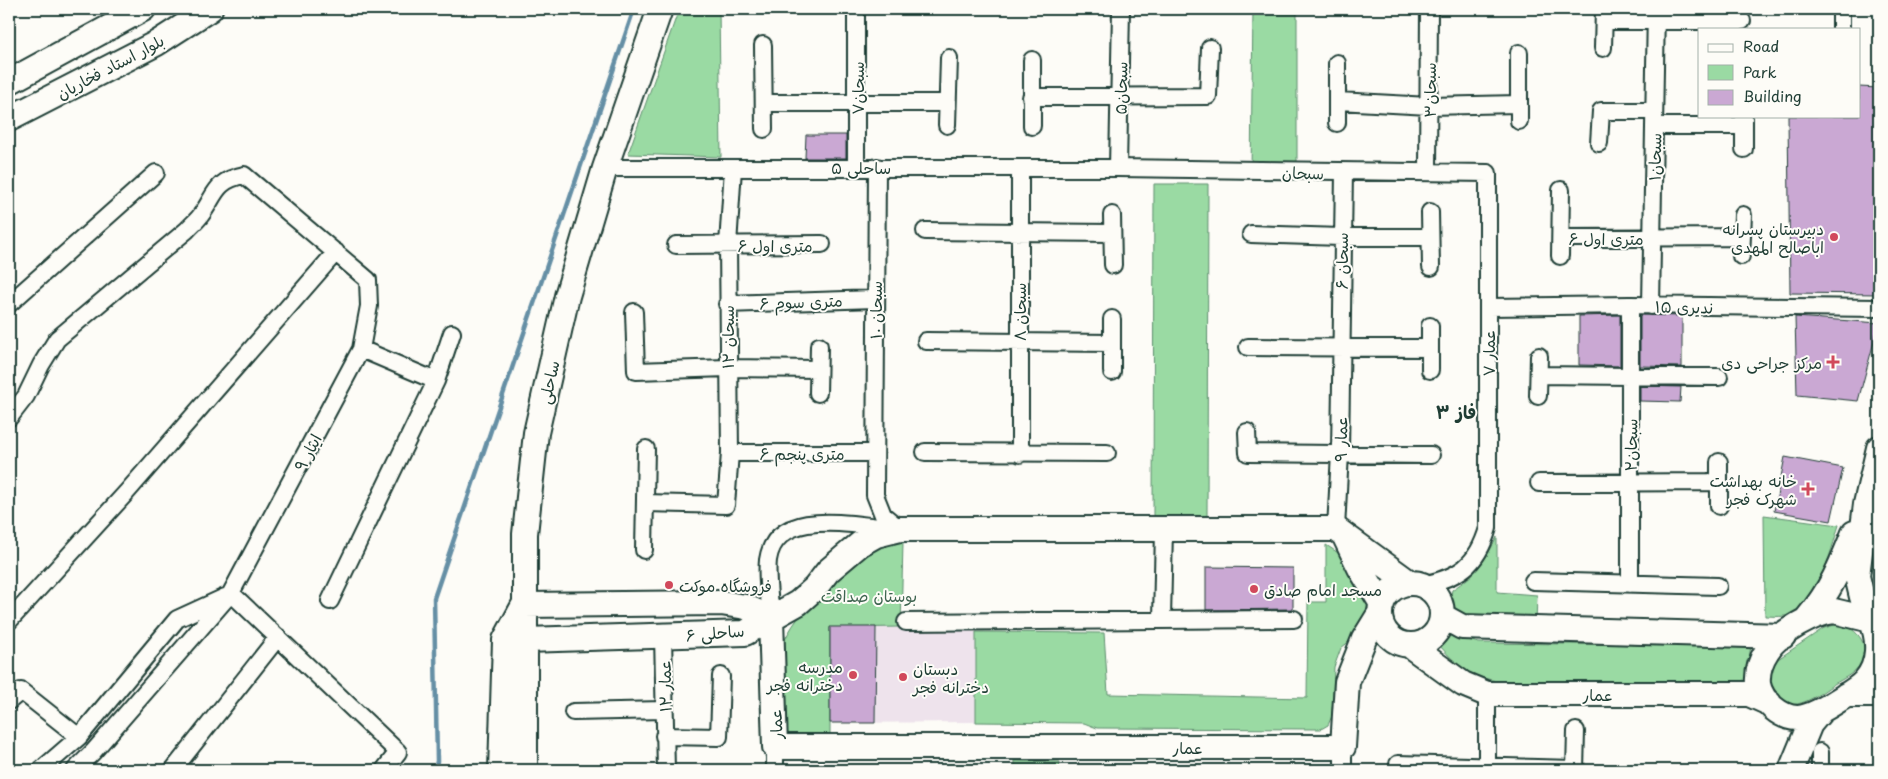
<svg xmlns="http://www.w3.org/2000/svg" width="1888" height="779" viewBox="0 0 1888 779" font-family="'Playpen Sans','Playpen Sans Arabic',sans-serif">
<rect width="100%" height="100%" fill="#fdfcf7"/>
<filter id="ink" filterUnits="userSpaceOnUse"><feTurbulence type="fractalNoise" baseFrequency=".02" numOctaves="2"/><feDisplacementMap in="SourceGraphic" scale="10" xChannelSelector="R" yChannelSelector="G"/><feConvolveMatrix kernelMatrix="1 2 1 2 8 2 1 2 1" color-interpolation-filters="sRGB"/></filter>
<g filter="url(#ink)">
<path fill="#eee3ec" d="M830,627L974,628L976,632V722L830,723Z"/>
<path fill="#9adaa3" stroke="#5c8c6c" d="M679,9H719L721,157L628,154Z
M1253,9H1297V171H1251Z
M1154,184H1208L1207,516H1153Z
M1764,515L1839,525C1831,551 1816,610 1785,616C1778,617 1771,616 1765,616Z
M1879,532V600C1868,576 1874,557 1879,532Z
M1497,537V592L1537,595L1536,624C1508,624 1470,626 1449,605L1452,590C1477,573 1483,565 1497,537Z
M889,542H903L901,627L830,628V739L781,740C780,714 776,685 779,659C784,617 852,558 889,542Z
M1326,545L1343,556L1369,606L1368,617L1360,633L1341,648L1334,667L1332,716L1328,725L1321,729L1097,728L1084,723L976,722V632L1104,633L1108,694L1307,698L1308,602H1326Z
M1838,624C1858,627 1873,648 1859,666C1853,674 1843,679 1834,684C1817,696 1786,720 1772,690C1767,680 1769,670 1775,661L1824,628Z
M1443,630L1460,638L1479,643L1751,646L1745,681H1497C1464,675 1458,665 1436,642L1437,635Z
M1015,761L1060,762L1059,770H1015Z"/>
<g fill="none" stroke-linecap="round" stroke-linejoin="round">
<path stroke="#658fa5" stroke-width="4.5" d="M435,770L437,761L434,598L634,9"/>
</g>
<path fill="#caa8d3" stroke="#1f3d34" d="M1859,87L1879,88V294L1790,293L1788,116H1859Z
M806,135H846V158H805Z
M1620,315V366L1579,365V316Z
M1640,315L1682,316V367L1640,366Z
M1795,317L1879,323L1858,401L1797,395Z
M1640,386L1681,387L1680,402L1640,401Z
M1785,457L1843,468L1831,521L1774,511Z
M1206,567L1293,568V609L1206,610Z
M830,627H876L875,723H830Z"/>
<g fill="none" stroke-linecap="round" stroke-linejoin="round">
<g stroke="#1f3d34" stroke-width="20">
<path id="street" d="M1841,9V29
M1604,21H1742
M763,45L764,129
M1603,48L1604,9
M1337,63V123
M1031,97L1208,96L1210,48
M1338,101L1429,106L1518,104
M765,103H947
M1519,121V53
M947,125L949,58
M1032,126V60
M1654,126H1744
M1599,143L1601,111H1654
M1744,149V117
M856,167V9
M877,167L875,495L883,515L900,529
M605,168H1118L1488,173V528C1477,566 1458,578 1421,585
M1118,168L1121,9
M1428,172L1429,9
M1430,212L1431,267
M1112,215L1113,265
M925,231L1112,233
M1251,234L1341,237H1430
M1561,238L1742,237
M676,245L822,244
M1560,256L1561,190
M1741,256L1743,215
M9,304L156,173
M727,304L875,299
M1630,305V584
M1651,306L1656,9
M1488,307L1630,305L1879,308
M634,312L636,371L727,368L818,369
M926,341L1112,343
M1248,347L1430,348
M361,349L436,381
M1430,370V326
M1112,372V319
M1539,375L1719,377
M818,393L819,346
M1538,396L1539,356
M9,418L26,396L41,365L57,339L187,230C191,225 197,221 201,215C216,195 214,181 244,175L368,280L369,306L361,349L231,593L93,752L75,770
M1247,432L1248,453L1431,455
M925,452L1107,453
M730,453H875
M1020,454V169
M1719,462V506
M1539,483L1719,482
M645,503L726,505L730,453L728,245L733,168
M1336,529L1340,453L1344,172
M644,550L646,449
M1533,581L1718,586
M231,593L398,752L384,770
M330,601L436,381L452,333
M771,618C770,600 766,578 768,560C776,507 851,525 888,528
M1162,619L1164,530
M9,621L126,493L336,252
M906,622L1294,619
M663,636L666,770
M9,701L21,691L79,737
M573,712L664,710
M664,736L719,737L721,676
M1343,747V770
M41,770L79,737L177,619L225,597
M173,770L278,637
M775,770V747
M1398,770V764L1575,769
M1487,770V694
M1575,770L1576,731
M1820,770V752"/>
</g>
<g stroke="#1f3d34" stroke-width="28">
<path id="secondary" d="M9,82L143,9
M9,119L157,43L210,9
M1346,539L1360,568L1382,604
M1380 614a31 31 0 1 1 62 0a31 31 0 1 1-62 0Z
M1834,611L1871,620C1880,639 1880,664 1865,681C1858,689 1846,695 1837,701C1826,708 1813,716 1799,718C1781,719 1761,701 1758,684C1757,672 1761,660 1767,651C1778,633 1814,613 1834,611Z
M1442,616L1462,627L1783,636
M771,618L775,747H1343L1347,682L1364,639L1380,613
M1807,619C1831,590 1840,568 1854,533
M1871,620L1862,597L1857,576L1866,504L1879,448
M526,640L745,633L798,603L815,588L828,571L860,544L876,535L900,529H1336L1410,583
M1409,645L1463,684L1487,694H1749L1769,703
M1846,695H1879
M501,770L505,640L524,605L721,603L746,607L771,618
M525,770V534L536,433L567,296L605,168L660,9
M1791,770L1810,724L1820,712"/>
</g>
<use href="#street" stroke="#fdfcf7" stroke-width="16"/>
<use href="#secondary" stroke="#fdfcf7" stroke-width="24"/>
</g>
</g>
<g fill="#d1495b" stroke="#fdfcf7" stroke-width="2">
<circle cx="1834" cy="237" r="5"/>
<path d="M1830.5 354.5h5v5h5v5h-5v5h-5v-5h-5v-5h5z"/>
<path d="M1805.5 481.5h5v5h5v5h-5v5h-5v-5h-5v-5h5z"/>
<circle cx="669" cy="585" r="5"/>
<circle cx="1254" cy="589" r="5"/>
<circle cx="853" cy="675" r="5"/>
<circle cx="903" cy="677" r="5"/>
</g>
<g text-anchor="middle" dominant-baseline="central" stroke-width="4" stroke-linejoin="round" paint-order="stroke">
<g font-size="16" fill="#1f3d34" stroke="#fdfcf7">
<text transform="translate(110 66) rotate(-28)">بلوار استاد فخاریان</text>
<text transform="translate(857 88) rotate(-90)">سبحان۷</text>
<text transform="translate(1120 88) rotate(-89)">سبحان۵</text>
<text transform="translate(1429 90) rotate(-90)">سبحان۳</text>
<text transform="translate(1654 157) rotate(-89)">سبحان۱</text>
<text x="861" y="167">ساحلی ۵</text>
<text transform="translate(1303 172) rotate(1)">سبحان</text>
<text x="1606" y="238">۶ متری اول</text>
<text x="775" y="245">۶ متری اول</text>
<text transform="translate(1341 261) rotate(-90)">سبحان ۶</text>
<text transform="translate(801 301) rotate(-2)">۶ متری سوم</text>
<text transform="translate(1684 306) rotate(1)">ندیری ۱۵</text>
<text transform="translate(875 310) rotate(-90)">سبحان ۱۰</text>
<text transform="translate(1019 312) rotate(-90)">سبحان ۸</text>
<text transform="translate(727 337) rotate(-90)">سبحان ۱۲</text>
<text transform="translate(1488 353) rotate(-90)">عمار ۷</text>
<text transform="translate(548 382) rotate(-77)">ساحلی</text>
<text transform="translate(1340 439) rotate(-89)">عمار ۹</text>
<text transform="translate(1630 445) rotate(-89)">سبحان۲</text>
<text transform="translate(307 452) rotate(-62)">ایثار ۹</text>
<text x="802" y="453">۶ متری پنجم</text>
<text transform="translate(715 632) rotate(-5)">ساحلی ۶</text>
<text transform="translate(664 686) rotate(-91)">عمار ۱۲</text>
<text x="1598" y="694">عمار</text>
<text transform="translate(775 724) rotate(-93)">عمار</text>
<text x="1188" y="747">عمار</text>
</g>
<g font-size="16" fill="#1f3d34" stroke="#fdfcf7" text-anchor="end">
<text x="1824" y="228">دبیرستان پسرانه<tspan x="1824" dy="18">اباصالح المهدی</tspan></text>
<text x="1822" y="362">مرکز جراحی دی</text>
<text x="1797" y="480">خانه بهداشت<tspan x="1797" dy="18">شهرک فجر</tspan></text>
<text x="679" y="585" text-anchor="start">فروشگاه موکت</text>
<text x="1264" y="589" text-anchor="start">مسجد امام صادق</text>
<text x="843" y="666">مدرسه<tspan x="843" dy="18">دخترانه فجر</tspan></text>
<text x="913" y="668" text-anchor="start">دبستان<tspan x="913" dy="18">دخترانه فجر</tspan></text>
</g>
<g font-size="16" fill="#3e6450" stroke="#fdfcf7">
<text x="869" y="595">بوستان صداقت</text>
</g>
<g font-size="18" font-weight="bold" fill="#1f3d34" stroke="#fdfcf7">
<text x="1456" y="411">فاز ۳</text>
</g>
</g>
<rect width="1888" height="779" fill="none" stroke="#fdfcf7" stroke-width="30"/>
<rect x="15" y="15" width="1858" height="749" fill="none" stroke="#1f3d34" stroke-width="2" filter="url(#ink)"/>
<rect x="1698" y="28" width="162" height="90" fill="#fdfcf7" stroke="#a4b0a9"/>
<rect x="1708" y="44" width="25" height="8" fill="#fdfcf7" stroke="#a4b0a9"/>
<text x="1743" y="52" font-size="15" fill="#1f3d34">Road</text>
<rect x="1708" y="65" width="25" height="15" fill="#9adaa3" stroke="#a4b0a9"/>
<text x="1743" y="78" font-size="15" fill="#1f3d34">Park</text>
<rect x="1708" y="90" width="25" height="15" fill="#caa8d3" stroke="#a4b0a9"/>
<text x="1743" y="102" font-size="15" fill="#1f3d34">Building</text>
</svg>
